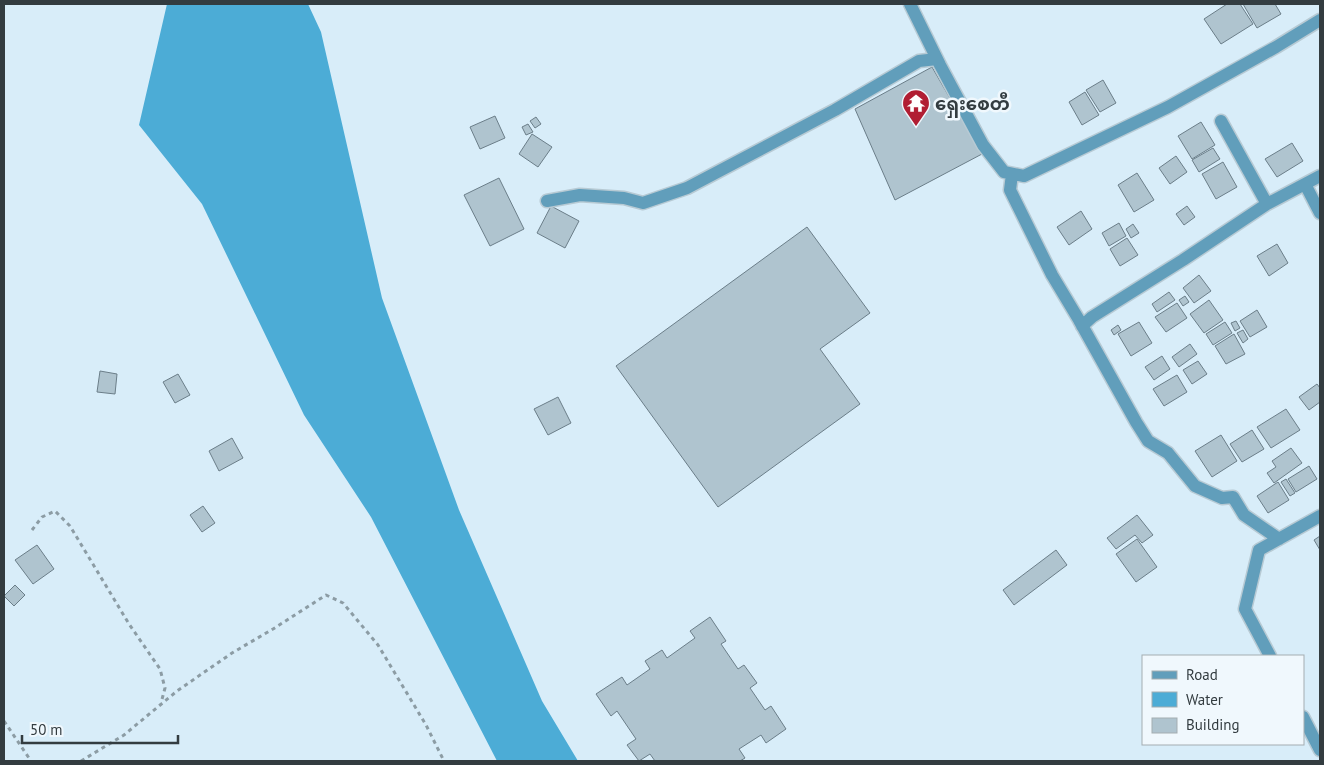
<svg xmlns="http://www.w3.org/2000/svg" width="1324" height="765" viewBox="0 0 1324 765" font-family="'PT Sans','Noto Sans Myanmar',sans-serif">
<rect width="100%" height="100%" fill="#d8edf9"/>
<path fill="#4cacd6" d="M167,4H308L321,32L382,298L459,510L542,701L578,761H497L371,517L304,415L202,204L139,125Z"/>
<path fill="#afc4cf" stroke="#6b7e89" d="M1227,4H1240L1253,24L1221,44L1204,19Z
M1243,4H1275L1281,14L1257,28Z
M932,67L982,154L895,200L855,109Z
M1103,80L1116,103L1100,112L1086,90Z
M1085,92L1099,115L1082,125L1069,102Z
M495,116L505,138L480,149L470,127Z
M536,117L541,124L535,128L530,121Z
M1201,122L1215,145L1192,159L1178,136Z
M528,124L533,132L526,135L522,127Z
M532,134L552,147L538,167L519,154Z
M1292,143L1303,161L1277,177L1265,159Z
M1213,148L1220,159L1199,172L1192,160Z
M1176,156L1187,172L1170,184L1159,168Z
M1223,162L1237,187L1216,199L1202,174Z
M1137,173L1154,200L1134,212L1118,185Z
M499,178L524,229L490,246L464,195Z
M551,206L579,221L565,248L537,233Z
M1187,206L1195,217L1184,225L1176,214Z
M1081,211L1092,229L1069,245L1057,227Z
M1119,223L1126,236L1109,246L1102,233Z
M1133,224L1139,233L1131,238L1126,229Z
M807,227L870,313L820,349L860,404L718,507L616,366Z
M1127,238L1138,255L1120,266L1110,249Z
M1277,244L1288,263L1269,276L1257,256Z
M1199,275L1211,291L1194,303L1183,288Z
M1169,292L1175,300L1157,312L1152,304Z
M1185,296L1189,302L1183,306L1179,300Z
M1209,300L1223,320L1204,333L1190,314Z
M1177,303L1187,318L1166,332L1155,317Z
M1257,310L1267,327L1250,337L1240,321Z
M1236,321L1240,328L1235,331L1231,323Z
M1139,322L1152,343L1131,356L1118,334Z
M1225,322L1232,333L1213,345L1206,334Z
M1118,325L1121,330L1114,335L1111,330Z
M1243,330L1248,339L1243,343L1237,333Z
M1234,334L1245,354L1226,364L1215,346Z
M1190,344L1197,354L1179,367L1172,357Z
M1162,356L1170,369L1154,380L1145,367Z
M1198,361L1207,374L1192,384L1183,370Z
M100,371L117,374L115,394L97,392Z
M178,374L190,395L175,403L163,382Z
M1177,375L1187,392L1164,406L1153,389Z
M1317,384L1320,388V402L1309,410L1299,397Z
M558,397L571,423L548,435L534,409Z
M1286,409L1300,430L1271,448L1257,427Z
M1252,430L1264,449L1242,462L1230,444Z
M1221,435L1237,461L1212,477L1195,451Z
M232,438L243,458L219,471L209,451Z
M1291,448L1302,463L1274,483L1267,473L1276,467L1272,461Z
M1309,466L1317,479L1296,492L1288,479Z
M1286,479L1295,493L1290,496L1281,482Z
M1278,482L1289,500L1268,513L1257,496Z
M203,506L215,523L202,532L190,515Z
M1137,515L1153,535L1142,543L1135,535L1116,549L1107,538Z
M1320,536V550L1314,540Z
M1137,539L1157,567L1136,582L1116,554Z
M37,545L54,569L33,584L15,560Z
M1056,550L1067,565L1014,605L1003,590Z
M15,585L25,595L14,606L4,596Z
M710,617L726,641L721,644L738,669L744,665L757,683L750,688L765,710L771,706L786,729L766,743L761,735L739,749L745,758L740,761H655L650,754L639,761L627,745L636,739L617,711L611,716L596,694L622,677L627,685L650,669L645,661L662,650L667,658L695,638L690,631Z"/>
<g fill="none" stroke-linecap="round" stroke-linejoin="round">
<g stroke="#b7cad4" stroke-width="15">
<path id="minor" d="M910,4L940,65L983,145L1004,172L1024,176L1168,107L1276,47L1320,20
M1221,121L1267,204
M1012,174L1010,190L1052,275L1079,320L1136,422L1148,441L1168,453L1195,486L1222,498L1233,497L1244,515L1279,539
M1305,184L1320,213
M547,201L580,195L624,198L643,203L687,188L835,110L919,61L937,59
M1082,326L1092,317L1183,260L1267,204L1320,176
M1270,656L1245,609L1259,550L1320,516
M1303,717L1320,750"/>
</g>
<path stroke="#8c9ca4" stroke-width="3" stroke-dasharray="4 4" stroke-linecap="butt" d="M32,530L42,517L55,511L70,526L129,624L160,669L165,688L161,703
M4,721L31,761
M81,761L124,735L177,691L232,653L273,629L326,595L343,603L378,645L426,725L444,761"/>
<use href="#minor" stroke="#619ebb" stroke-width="12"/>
</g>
<defs>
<g id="temple-pin" transform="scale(1.4375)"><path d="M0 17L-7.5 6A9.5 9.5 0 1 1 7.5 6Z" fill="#b11e33" stroke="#f0f8fd"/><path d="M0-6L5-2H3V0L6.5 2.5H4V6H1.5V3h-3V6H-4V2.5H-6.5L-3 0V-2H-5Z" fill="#fff"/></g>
</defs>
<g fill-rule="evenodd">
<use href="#temple-pin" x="916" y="103"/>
</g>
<g text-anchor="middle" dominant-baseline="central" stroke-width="5" stroke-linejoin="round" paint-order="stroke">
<g font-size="18" font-weight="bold" fill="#333c40" stroke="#f0f8fd" text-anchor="start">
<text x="935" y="103">ရှေးစေတီ</text>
</g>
</g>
<rect width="1324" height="765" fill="none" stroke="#333c40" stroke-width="10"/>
<rect x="1142" y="655" width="162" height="90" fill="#f0f8fd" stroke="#a4adb1"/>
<rect x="1152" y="671" width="25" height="8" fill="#619ebb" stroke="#a4adb1"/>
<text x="1186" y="680" font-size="15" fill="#333c40">Road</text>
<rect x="1152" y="692" width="25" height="15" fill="#4cacd6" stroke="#a4adb1"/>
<text x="1186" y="705" font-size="15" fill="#333c40">Water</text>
<rect x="1152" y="718" width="25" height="15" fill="#afc4cf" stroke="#a4adb1"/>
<text x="1186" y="730" font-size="15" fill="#333c40">Building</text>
<path d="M22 735v8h156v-8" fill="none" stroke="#333c40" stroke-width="2.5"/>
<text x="30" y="735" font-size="15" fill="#333c40" stroke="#f0f8fd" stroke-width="4" paint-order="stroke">50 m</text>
</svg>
